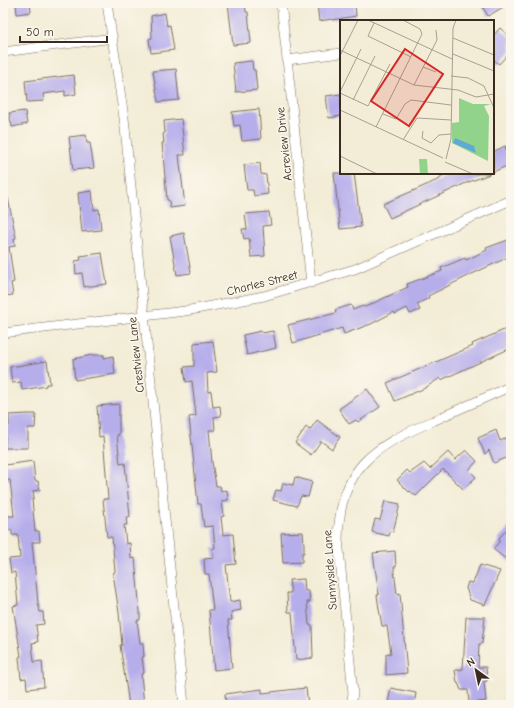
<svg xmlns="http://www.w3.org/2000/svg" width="514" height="708" viewBox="0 0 514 708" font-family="'Comic Neue',sans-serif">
<rect width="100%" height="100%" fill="#fbf7ec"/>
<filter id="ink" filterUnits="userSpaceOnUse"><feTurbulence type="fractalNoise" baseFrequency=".025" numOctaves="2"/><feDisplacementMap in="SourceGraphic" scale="8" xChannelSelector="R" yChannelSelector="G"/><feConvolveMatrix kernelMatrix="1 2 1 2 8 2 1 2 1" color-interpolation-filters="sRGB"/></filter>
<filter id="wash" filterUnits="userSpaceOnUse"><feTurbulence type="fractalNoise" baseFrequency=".012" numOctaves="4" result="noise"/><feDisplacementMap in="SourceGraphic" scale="16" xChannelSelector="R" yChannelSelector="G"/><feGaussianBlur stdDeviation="0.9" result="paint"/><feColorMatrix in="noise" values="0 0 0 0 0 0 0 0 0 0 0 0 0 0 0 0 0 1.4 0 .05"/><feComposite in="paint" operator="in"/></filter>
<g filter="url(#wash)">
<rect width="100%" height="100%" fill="#f3edd7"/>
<g id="blocks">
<path fill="#b6adeb" d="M16,3H30L31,12L17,14Z
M228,3H245L246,12H248L251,43L233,45Z
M317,3H355L356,16L332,20V19L319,21Z
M480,3H510L488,16Z
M165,13L167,26L170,25L174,50L151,53L149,39L152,38L151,16Z
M500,28L511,38V51L499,64L493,59V36Z
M252,61L253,70H255L257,90L236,92L233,63Z
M176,69L179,100L158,102L153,71Z
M74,75L76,94L65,96V91L43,94L44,101L27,102L25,81Z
M341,94V116L329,118L326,96Z
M259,109L261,139L242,141L240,125L234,126L232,112Z
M25,111L27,124L12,127L9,113Z
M181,119L185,155H179L185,206L170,208L169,200H167L162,143H164L163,134L165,133L164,121Z
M86,135L87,143H90L94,168L73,170L69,137Z
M505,146L511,164L493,172V152Z
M260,163L261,174L266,175L268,194L254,196L253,190H247L244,165Z
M334,173H354L361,227L340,229Z
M448,173L490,174L466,183L390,218L383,204L440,179V177Z
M92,191L94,210L99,209L101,230L82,232L78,193Z
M3,198H8L16,238L14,239L15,246L9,247L14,282L11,283L13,295L3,296Z
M269,212L271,225L263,226L265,256L251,257L249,238L244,239L242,229H247L245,214Z
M184,233L191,273L177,275L170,236Z
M508,240L511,247V256L472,274L428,296L429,298L417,304L420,310L410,314L407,308L395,314L394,312L371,324L344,334L342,328L293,343L288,325L336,313L335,310L351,305L353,310L363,306L365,307L408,287L407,284L442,271L441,268L465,258L466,260L487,250L486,248Z
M102,253L107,284L84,287L82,273L76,274L75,261L81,260L80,256Z
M506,329L511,339V348L441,380L440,378L425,388L395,401L387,383L473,346L472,344Z
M261,331L262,333L273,331L276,348L247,355L243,335Z
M213,341L217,372L207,373L208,392L211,391L213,407L220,406L221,416L214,417L215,430H209L212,462L216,486H220L221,491L227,490L228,500L222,501L224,516L221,517L223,535L233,534L236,564L226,565L230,602L240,600L241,610L231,612L232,620H228L232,668L214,670L209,610H213L209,574H205L204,559L214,558L212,548H215L213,526L204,527L201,504H198L189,417L196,416L192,381L186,382L184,367L194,366V343Z
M92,355H104V358L113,356L115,374L75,380L73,359Z
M47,361L50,384H46V386L22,390L21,382L12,383L10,367Z
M367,389L380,407L358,422L356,420L349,424L339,409Z
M119,404V435H117L120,464L125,463L130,517H126L127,525H124L126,544L130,543L131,559L135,558L140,612V620H137L140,643H143L144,657H142L144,673L141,674L144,705H129L122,658L120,645H122L119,613L113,573L115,572L112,537H107L103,499H108L103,436L99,437L97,406Z
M27,414H36L35,428H28V448H5L6,426H9V415Z
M317,420L340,437L332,449L321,441L311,455L295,443L306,427L310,430Z
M496,430L500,441L511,436V456L494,463L489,450L485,454L478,438Z
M466,450L477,461L469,470L476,477L463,489L443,469L416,496L410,491L409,492L397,480L407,470L410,473L424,463L430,469L448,452L455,460Z
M33,461L35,481H38L40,490L33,491L34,498L32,499L35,531H39L40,542H32L38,603L40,612H43L44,624L36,625L38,642L32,643L34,662L42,661L44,687L27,689L26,678L21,679L19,657L21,656L13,606L18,605L15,572L11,573L9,559L20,558L18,535H12V530H6L4,516H14L10,480H6L5,465Z
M295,477L312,482L308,497L301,496L297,506L273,500L276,490L281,491L283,483L293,485Z
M385,501L400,504L393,532L390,531L389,536L372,532L375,519L380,520Z
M511,525V563L493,549L499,542V538Z
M303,532L304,545V553H302V562L283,563L281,533Z
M395,551L396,567H394V571L397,594L400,593L407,673L386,675V654L391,653L387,626H382L379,609L377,595H379L373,553Z
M480,565L500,571L485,605L470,600L466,588L468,582L473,583Z
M304,579L305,591H309L310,602H307L309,625H312L313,658L296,660L292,612H288L287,593H291L289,580Z
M466,617H485L482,644H479L478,667H486L487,681L484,682L486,701L469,703L468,690H461L458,683H457L455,670L463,669Z
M306,688L308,705H226L225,694L262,689V693Z
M391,688L416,693L414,705H396L388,703Z"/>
</g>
</g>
<g filter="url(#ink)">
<use href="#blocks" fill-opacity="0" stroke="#7b6e5f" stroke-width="1"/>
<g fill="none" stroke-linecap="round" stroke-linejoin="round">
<g stroke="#7b6e5f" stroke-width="10">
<path id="street" d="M107,3L124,118L184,705
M281,3L311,283
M3,52L113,38
M287,60L341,53
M3,333L185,311L264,296L355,269L511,200
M351,705L353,693L338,539C340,467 373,447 433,421C459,409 485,398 511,386"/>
</g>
<use href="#street" stroke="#fff" stroke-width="9"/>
</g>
</g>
<g text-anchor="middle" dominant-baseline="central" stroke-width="3" stroke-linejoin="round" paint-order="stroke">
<g font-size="12" fill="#3b2a1e" stroke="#fbf7ec">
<text transform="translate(284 144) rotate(-96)">Acreview Drive</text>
<text transform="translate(262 283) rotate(-14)">Charles Street</text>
<text transform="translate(136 355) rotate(-96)">Crestview Lane</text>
<text transform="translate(330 570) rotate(-94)">Sunnyside Lane</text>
</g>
</g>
<g transform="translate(340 20)">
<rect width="154" height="154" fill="#f3edd7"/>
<path d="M119,78L133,84H151L144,86L149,96L148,141L112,123V103L119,102ZM79,139H87L88,154H80Z" fill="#91d38a"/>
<path d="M115,118L134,126L136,133L113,123Z" fill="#5fa9d7"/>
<path fill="none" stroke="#a99f8d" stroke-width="1" d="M28,0L112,39M137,0H154M34,3L28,16L71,37M113,18L154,35M0,30L74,65L118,70L136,77L154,74M113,34L154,51M0,36L18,0M83,47L96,52M111,56L128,58L144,66L154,88M74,65L97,20L96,10M0,72L21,29M0,73L28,86L50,44M13,80L35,36M0,90L103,138M43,94L56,99L65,84L71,80L111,85M36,107L82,14L80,9L63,0M83,111L82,118L91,123L99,115L111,114M63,120L77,98L111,100M0,136L37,154M106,139L111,119L113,8L116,0M105,142L133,154"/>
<path fill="#d62828" fill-opacity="0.15" stroke="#d62828" stroke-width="2" d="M65,29L103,54L69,106L31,81Z"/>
<rect width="154" height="154" fill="none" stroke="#3b2a1e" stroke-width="2"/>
</g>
<rect width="514" height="708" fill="none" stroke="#fbf7ec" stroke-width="16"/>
<g transform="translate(476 670) rotate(327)" stroke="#fbf7ec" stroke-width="3" paint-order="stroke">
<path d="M0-3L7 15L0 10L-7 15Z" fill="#3b2a1e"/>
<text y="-6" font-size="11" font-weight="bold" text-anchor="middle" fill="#3b2a1e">N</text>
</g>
<path d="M20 36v6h87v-6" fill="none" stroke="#3b2a1e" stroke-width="2"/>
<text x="26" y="36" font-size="12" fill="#3b2a1e" stroke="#fbf7ec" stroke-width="3" paint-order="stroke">50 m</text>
</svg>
